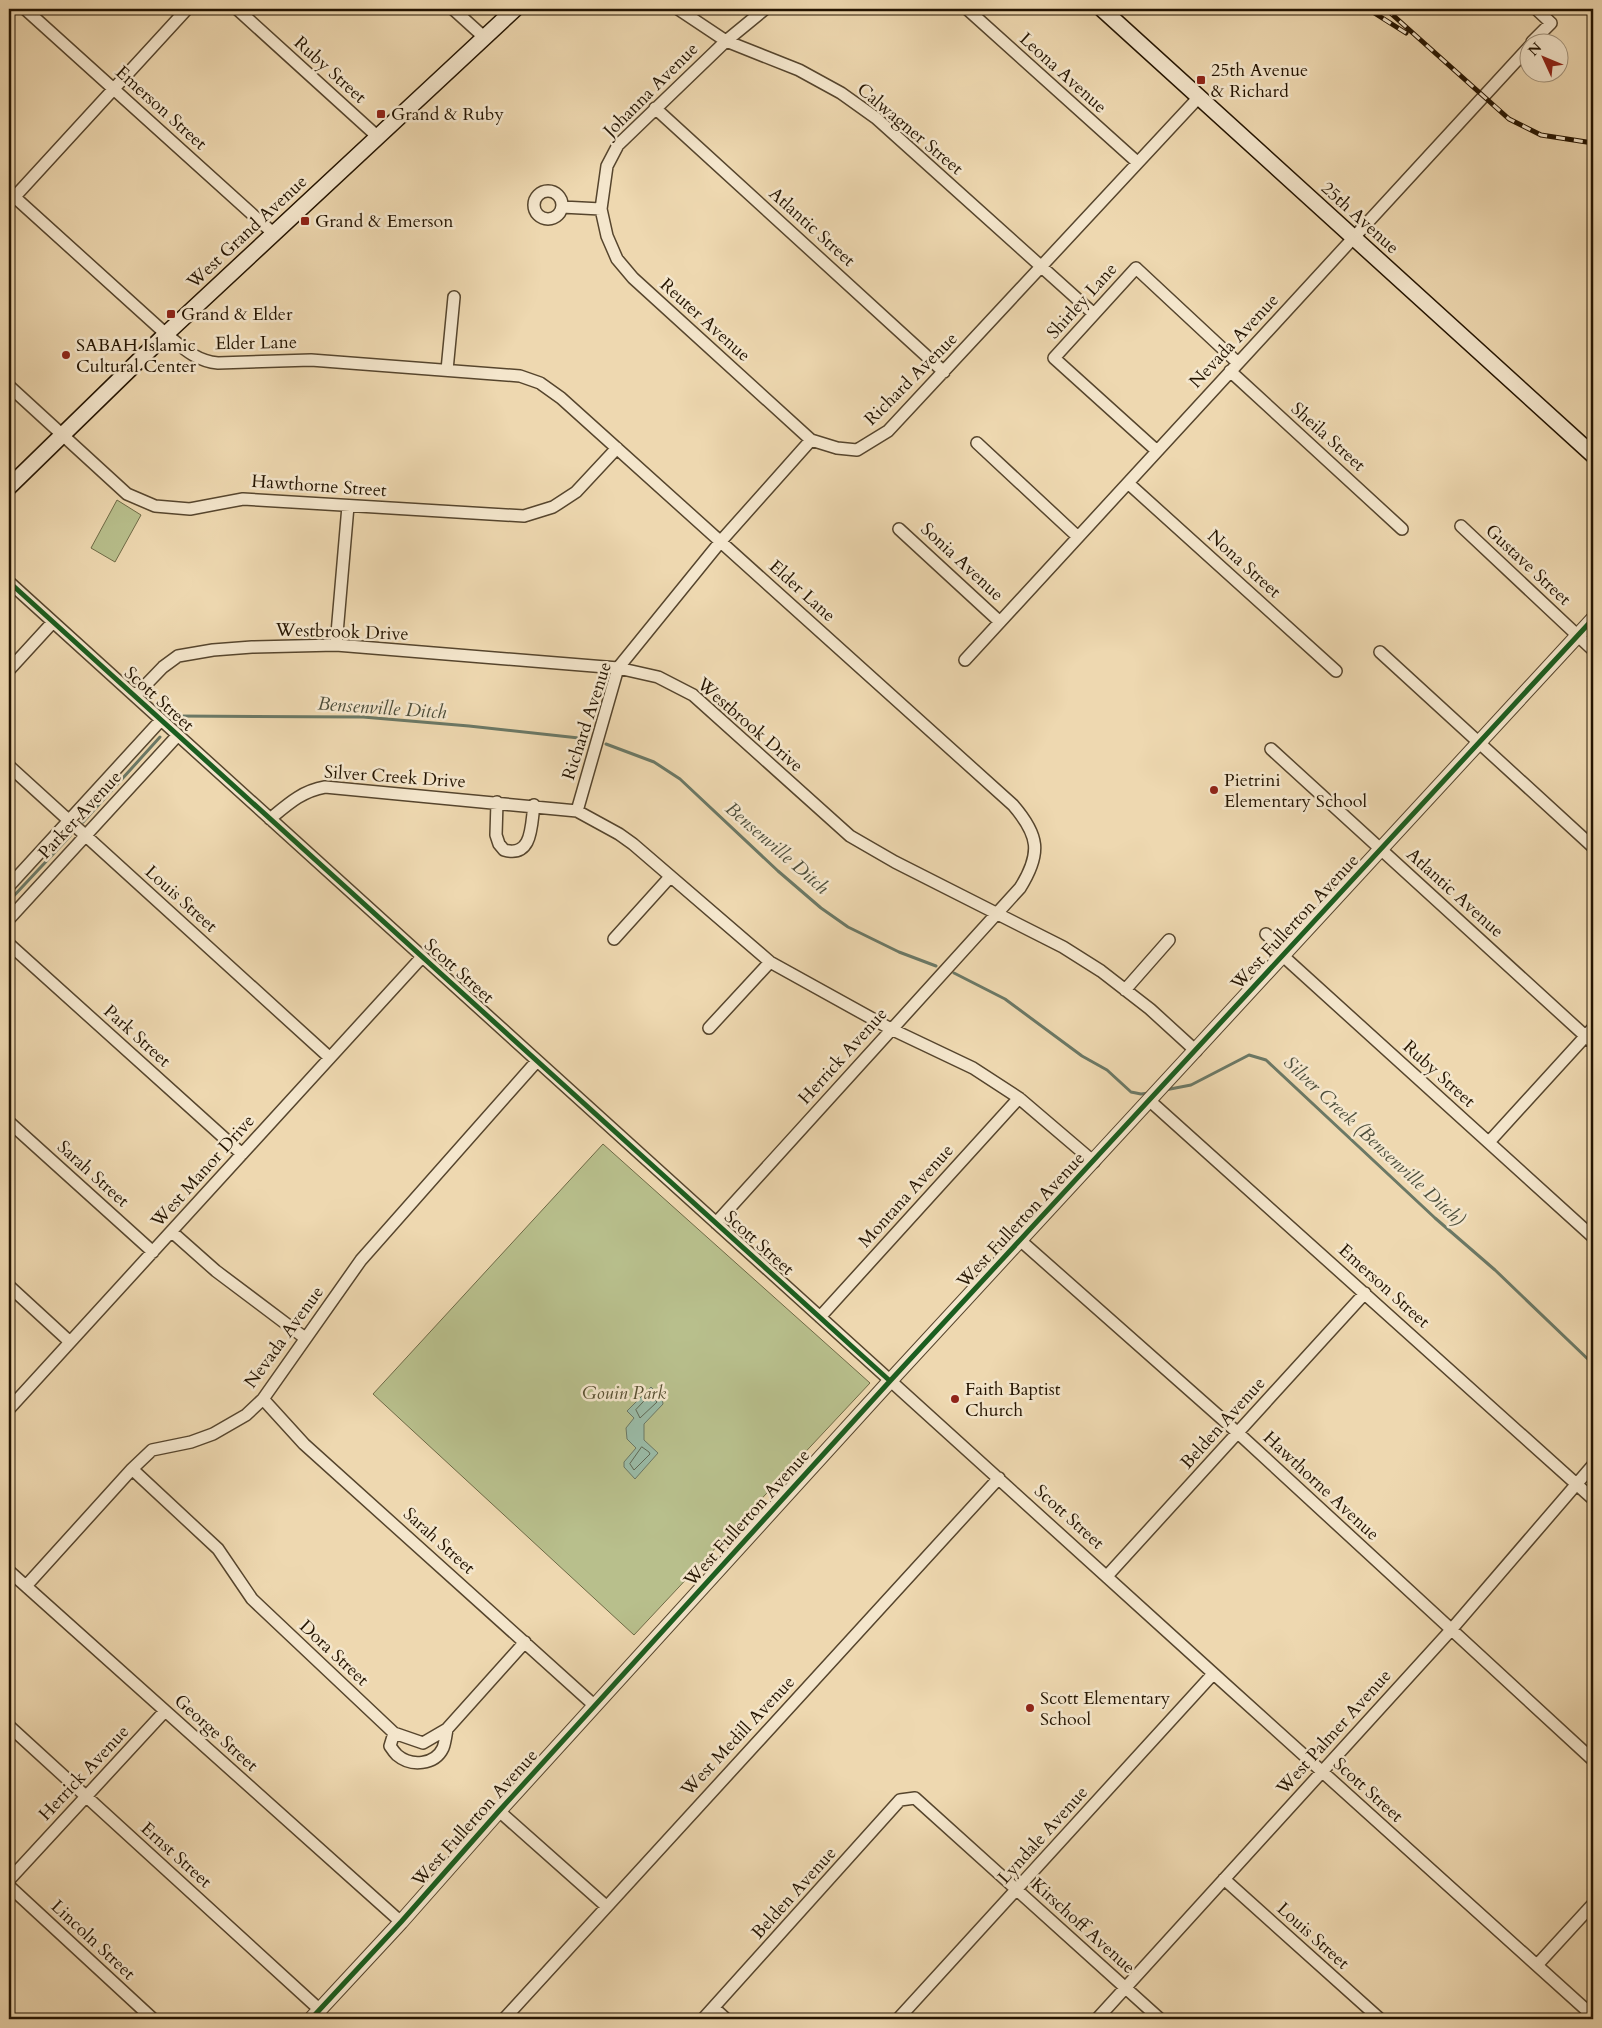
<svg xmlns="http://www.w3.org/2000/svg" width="1602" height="2028" viewBox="0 0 1602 2028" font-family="Cardo,serif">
<rect width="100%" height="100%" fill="#eed8b0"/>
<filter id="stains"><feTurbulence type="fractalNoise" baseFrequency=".004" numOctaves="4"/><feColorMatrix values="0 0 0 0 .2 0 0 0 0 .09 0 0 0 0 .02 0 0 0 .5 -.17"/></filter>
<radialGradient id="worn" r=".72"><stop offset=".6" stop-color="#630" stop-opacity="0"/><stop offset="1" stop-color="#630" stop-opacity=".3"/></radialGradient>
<path fill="#b8bf8c" stroke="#6e6a46" d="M117,500L141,515L115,562L91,548Z
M603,1144L870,1383L634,1635L373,1394Z"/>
<path fill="#9abba7" stroke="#6b7865" d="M651,1387L662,1398L663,1404L644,1424V1440L658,1453L635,1479L624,1467V1462L636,1448L627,1439L626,1428L634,1418L627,1411Z"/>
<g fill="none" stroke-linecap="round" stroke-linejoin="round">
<path stroke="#5f6854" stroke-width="1" d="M649,1396H652L657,1402L640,1418L636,1410Z
M642,1447L649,1452L650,1454L634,1470L630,1464Z"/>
<path stroke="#6b7865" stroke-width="3" d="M175,716L363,717L469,726L588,739
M606,744L654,762L680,779L778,871L821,908L848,927L899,952L936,966
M83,822L160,737
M9,901L70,836
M954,973L1005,999L1082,1056L1107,1070L1131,1092L1141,1094L1149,1093
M1165,1090L1191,1085L1249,1055L1266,1060L1435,1218L1495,1270L1593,1364"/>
<g stroke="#56452d" stroke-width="14">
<path id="minor" d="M25,9L273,233
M237,9L378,137
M453,9L485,38
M678,9L726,41L799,70L841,93L876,118L1094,314
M765,9L726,41L618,145L607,166L601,209L607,236L617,259L633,278L811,440L837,448L857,450L888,431L1199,97
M967,9L1137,162
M1532,42L1551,23L1536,9
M655,108L944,372
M534 205a14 14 0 1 1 28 0a14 14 0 1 1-28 0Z
M9,192L166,334C183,348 196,361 218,363L311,360L520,376L540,383L561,398L1013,805C1039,835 1042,853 1020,888L716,1223
M9,203L187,9
M562,207L601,209
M447,370L454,297
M1230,371L1402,529
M9,386L127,494L155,506L190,509L243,499L524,516L553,507L576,492L617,448
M977,443L1078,537
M1157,451L1054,358L1136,268L1238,363
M1128,483L1336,671
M1461,526L1593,650
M899,529L1000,622
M9,582L1225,1684L1593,2016
M336,645L348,506
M1380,652L1593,847
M965,660L1530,46
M9,670L53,622
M135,696L163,667L178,656L213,650L252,647L336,645L618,668L658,677L693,695L850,836L895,862L1063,947L1101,971L1150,1009L1196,1051
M1271,749L1593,1043
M9,766L329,1057
M497,802L496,835L499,844L504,850C533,858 531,825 534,805
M577,811L618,668L721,541L811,440
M270,819C288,804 302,791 325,787L577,811L619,834L633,844L770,962L891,1029L973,1068L1019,1098L1094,1162
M9,886L161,720
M9,919L178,735
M1266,934L1275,942L1283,956L1593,1237
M614,939L670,877
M9,944L242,1154
M1125,990L1169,940
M709,1028L770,962
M1150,1101L1593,1499
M9,1122L153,1252
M1489,1142L1593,1028
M172,1232L216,1271L305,1338
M1021,1241L1238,1433L1593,1760
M9,1286L70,1342
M820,1317L1019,1098
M263,1399L304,1444L595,1706
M9,1409L422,957
M132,1469L218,1549L252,1599L394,1733L423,1743L447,1729L525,1642
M9,1571L401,1922
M1107,1576L1365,1293
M26,1586L132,1469L152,1450L191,1442L213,1434L246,1415L263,1399L361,1260L537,1061
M9,1726L320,2010
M394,1733L390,1746C392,1749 395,1753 397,1755C411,1767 435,1765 443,1748C445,1743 446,1735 447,1729
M499,1811L606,1906
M1224,1879L1380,2019
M9,1880L165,1711
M9,1886L153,2019
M1538,1964L1593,1904
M714,2008L726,2019
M504,2019L999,1478
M703,2019L900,1800L915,1798L1160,2019
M898,2019L1213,1674
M1097,2019L1451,1630L1593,1465"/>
</g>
<g stroke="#56452d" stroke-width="16">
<path id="tertiary" d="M311,2019L401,1922L499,1811L890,1381L1593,619"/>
</g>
<g stroke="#241401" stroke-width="18">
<path id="secondary" d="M1102,9L1593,455
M9,487L166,334L515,9"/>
</g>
<use href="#minor" stroke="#f4e6cc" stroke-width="11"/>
<use href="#tertiary" stroke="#f4e6cc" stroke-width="14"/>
<use href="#secondary" stroke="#f4e6cc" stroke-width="15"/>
<g stroke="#241401" stroke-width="5">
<path id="rail" d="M1368,9L1406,33
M1386,9L1509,119L1541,135L1593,143"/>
</g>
<use href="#rail" stroke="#f4e6cc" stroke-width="3" stroke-dasharray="9" stroke-linecap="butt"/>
<g stroke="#f4e6cc" stroke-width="8">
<path id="cycleway" d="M9,582L890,1381
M311,2019L401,1922L499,1811L890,1381L1593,619"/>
</g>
<use href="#cycleway" stroke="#1b5e20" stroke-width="5"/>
</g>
<g fill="#8f2418" stroke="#f4e6cc" stroke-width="2">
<rect x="1196" y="75" width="10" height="10" rx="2.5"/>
<rect x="376" y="109" width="10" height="10" rx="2.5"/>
<rect x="300" y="216" width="10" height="10" rx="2.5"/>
<rect x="166" y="309" width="10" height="10" rx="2.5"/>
<circle cx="66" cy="355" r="5"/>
<circle cx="1214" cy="790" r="5"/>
<circle cx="955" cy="1399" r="5"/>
<circle cx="1030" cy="1708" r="5"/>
</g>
<g text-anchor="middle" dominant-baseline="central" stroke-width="5" stroke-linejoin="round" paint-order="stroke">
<g font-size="18" fill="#241401" stroke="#f4e6cc">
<text transform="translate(330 70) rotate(42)">Ruby Street</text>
<text transform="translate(1063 73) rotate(42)">Leona Avenue</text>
<text transform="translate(651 90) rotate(-45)">Johanna Avenue</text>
<text transform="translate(161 108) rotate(42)">Emerson Street</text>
<text transform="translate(910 129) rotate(40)">Calwagner Street</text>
<text transform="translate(1360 218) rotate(42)">25th Avenue</text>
<text transform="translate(812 227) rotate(42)">Atlantic Street</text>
<text transform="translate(247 232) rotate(-43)">West Grand Avenue</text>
<text transform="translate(1082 301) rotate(-48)">Shirley Lane</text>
<text transform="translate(705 320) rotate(42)">Reuter Avenue</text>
<text transform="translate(1234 341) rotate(-47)">Nevada Avenue</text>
<text transform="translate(256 343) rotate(-1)">Elder Lane</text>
<text transform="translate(911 379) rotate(-45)">Richard Avenue</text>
<text transform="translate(1328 437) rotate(42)">Sheila Street</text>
<text transform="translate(319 486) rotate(4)">Hawthorne Street</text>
<text transform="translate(962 562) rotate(43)">Sonia Avenue</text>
<text transform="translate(1244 564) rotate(42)">Nona Street</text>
<text transform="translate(1528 565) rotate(43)">Gustave Street</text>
<text transform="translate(802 591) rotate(42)">Elder Lane</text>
<text transform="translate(342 632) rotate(2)">Westbrook Drive</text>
<text transform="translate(159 699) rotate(42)">Scott Street</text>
<text transform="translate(587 721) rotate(-72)">Richard Avenue</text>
<text transform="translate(750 725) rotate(41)">Westbrook Drive</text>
<text transform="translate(395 777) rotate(4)">Silver Creek Drive</text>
<text transform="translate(80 815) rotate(-47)">Parker Avenue</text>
<text transform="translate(1455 893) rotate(42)">Atlantic Avenue</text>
<text transform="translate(181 899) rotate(42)">Louis Street</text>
<text transform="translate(1295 922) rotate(-47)">West Fullerton Avenue</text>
<text transform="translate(459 971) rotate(42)">Scott Street</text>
<text transform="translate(137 1036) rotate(42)">Park Street</text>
<text transform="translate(843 1056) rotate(-48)">Herrick Avenue</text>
<text transform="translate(1439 1074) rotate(42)">Ruby Street</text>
<text transform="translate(203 1171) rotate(-48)">West Manor Drive</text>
<text transform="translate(93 1174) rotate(42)">Sarah Street</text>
<text transform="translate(906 1196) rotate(-48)">Montana Avenue</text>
<text transform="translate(1021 1220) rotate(-47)">West Fullerton Avenue</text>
<text transform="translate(759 1243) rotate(42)">Scott Street</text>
<text transform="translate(1384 1286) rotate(42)">Emerson Street</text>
<text transform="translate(284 1337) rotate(-54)">Nevada Avenue</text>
<text transform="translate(1223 1423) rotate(-48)">Belden Avenue</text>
<text transform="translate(1321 1486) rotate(43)">Hawthorne Avenue</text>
<text transform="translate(1069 1517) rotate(42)">Scott Street</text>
<text transform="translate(747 1518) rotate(-48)">West Fullerton Avenue</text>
<text transform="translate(439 1541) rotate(42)">Sarah Street</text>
<text transform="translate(334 1653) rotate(43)">Dora Street</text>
<text transform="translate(1334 1732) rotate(-48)">West Palmer Avenue</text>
<text transform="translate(216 1733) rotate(42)">George Street</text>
<text transform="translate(738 1736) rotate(-47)">West Medill Avenue</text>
<text transform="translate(84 1773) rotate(-47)">Herrick Avenue</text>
<text transform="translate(1368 1790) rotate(42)">Scott Street</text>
<text transform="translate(475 1818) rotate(-48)">West Fullerton Avenue</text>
<text transform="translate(1043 1835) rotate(-48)">Lyndale Avenue</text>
<text transform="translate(176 1855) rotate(42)">Ernst Street</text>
<text transform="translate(794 1893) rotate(-48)">Belden Avenue</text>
<text transform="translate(1083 1926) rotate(42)">Kirschoff Avenue</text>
<text transform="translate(1313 1936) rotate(42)">Louis Street</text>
<text transform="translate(93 1940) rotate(43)">Lincoln Street</text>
</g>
<g font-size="18" fill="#241401" stroke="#f4e6cc" text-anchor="start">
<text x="1211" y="70">25th Avenue<tspan x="1211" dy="21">&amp; Richard</tspan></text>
<text x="391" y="114">Grand &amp; Ruby</text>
<text x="315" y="221">Grand &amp; Emerson</text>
<text x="181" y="314">Grand &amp; Elder</text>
<text x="76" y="345">SABAH Islamic<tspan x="76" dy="21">Cultural Center</tspan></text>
<text x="1224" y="780">Pietrini<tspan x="1224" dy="21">Elementary School</tspan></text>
<text x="965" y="1389">Faith Baptist<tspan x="965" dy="21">Church</tspan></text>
<text x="1040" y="1698">Scott Elementary<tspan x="1040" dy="21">School</tspan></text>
</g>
<g font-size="18" font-style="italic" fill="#585032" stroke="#f4e6cc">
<text x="624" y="1393">Gouin Park</text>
</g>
<g font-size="19" font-style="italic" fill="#4d4e3b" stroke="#f4e6cc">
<text transform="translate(382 708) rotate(4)">Bensenville Ditch</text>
<text transform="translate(777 848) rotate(41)">Bensenville Ditch</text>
<text transform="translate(1374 1141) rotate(43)">Silver Creek (Bensenville Ditch)</text>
</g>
</g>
<rect width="1602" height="2028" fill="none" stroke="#eed8b0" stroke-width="30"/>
<rect x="10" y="10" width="1582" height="2008" fill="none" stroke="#241401" stroke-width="2.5"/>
<rect x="15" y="15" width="1572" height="1998" fill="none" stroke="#241401"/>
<g transform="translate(1544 58) rotate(314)"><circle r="24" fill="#f4e6cc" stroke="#a1927b"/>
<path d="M0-4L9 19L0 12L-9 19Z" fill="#8f2418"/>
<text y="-8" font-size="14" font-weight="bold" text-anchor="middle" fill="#241401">N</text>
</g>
<rect width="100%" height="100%" filter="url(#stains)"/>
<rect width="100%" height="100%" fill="url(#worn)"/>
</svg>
